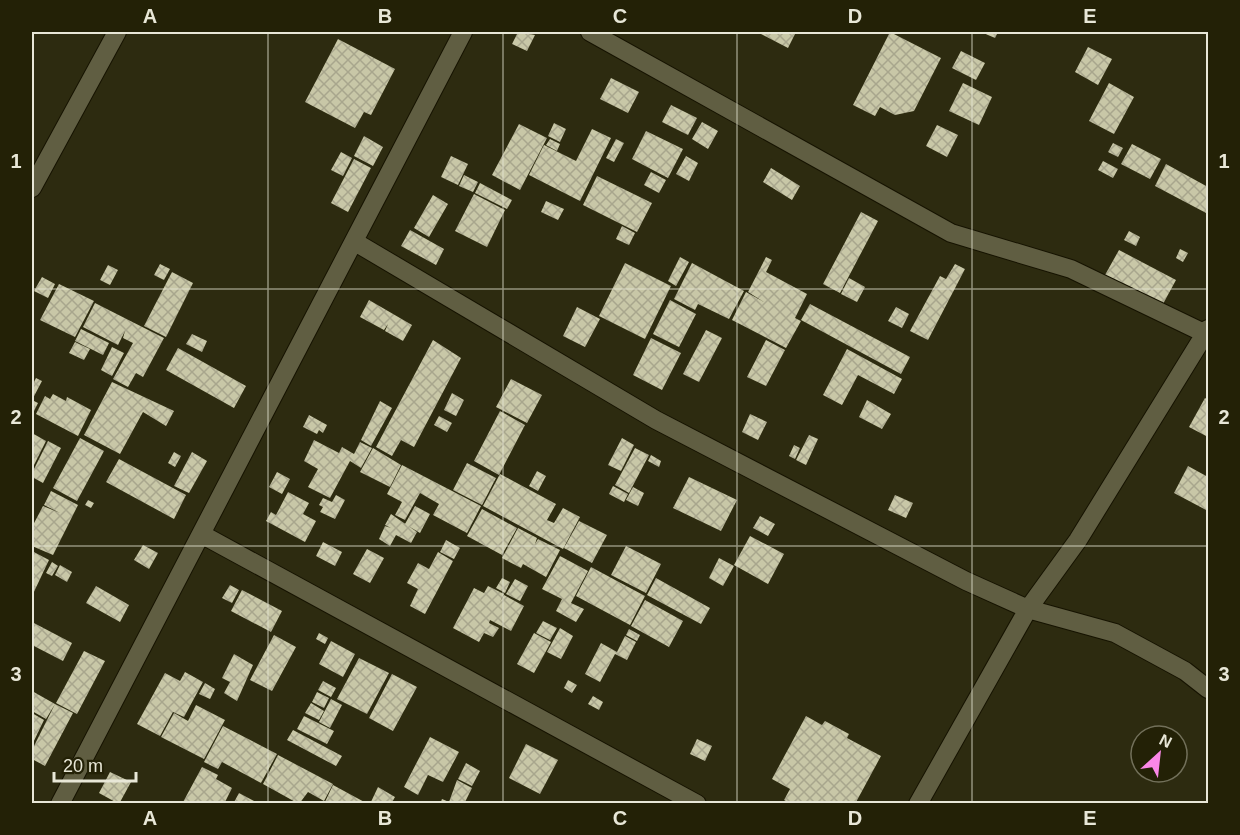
<svg xmlns="http://www.w3.org/2000/svg" width="1240" height="835" viewBox="0 0 1240 835" font-family="Helvetica,sans-serif">
<defs>
<pattern id="building-cross-hatch" width="8" height="8" patternUnits="userSpaceOnUse" patternTransform="scale(1.5)"><rect width="8" height="8" fill="#c8c7a7"/><path d="M0 0l8 8M0 8l8-8" fill="none" stroke="#a8a68d"/></pattern>
</defs>
<rect width="100%" height="100%" fill="#2d2b10"/>
<path fill="url(#building-cross-hatch)" d="M518,32L535,35L527,51L512,44Z
M757,32H796L788,48Z
M890,32L941,58L914,111L895,115L880,107L875,116L853,105Z
M981,32H998L995,38Z
M338,39L395,69L371,115L364,112L355,128L305,102Z
M1088,47L1112,59L1098,85L1075,72Z
M961,51L985,63L976,80L952,68Z
M611,78L639,92L628,113L600,99Z
M963,83L992,97L979,125L949,111Z
M1109,83L1134,97L1114,134L1089,121Z
M671,105L697,118L688,135L662,122Z
M702,122L718,131L708,149L692,139Z
M554,123L566,129L560,142L548,136Z
M519,124L547,138L520,190L492,175Z
M937,125L958,135L947,157L926,146Z
M592,129L611,138L580,201L529,175L544,145L576,161Z
M646,131L683,149L668,178L632,159Z
M364,136L383,147L373,166L354,156Z
M550,139L560,144L557,151L546,145Z
M616,139L624,143L614,162L606,158Z
M1113,143L1123,148L1118,157L1108,152Z
M1132,144L1161,159L1150,179L1121,164Z
M341,152L352,158L343,176L331,170Z
M451,156L468,164L458,185L441,177Z
M686,156L698,163L689,181L676,174Z
M354,159L371,168L348,212L331,203Z
M1103,161L1118,169L1113,178L1098,170Z
M1166,164L1208,187V214L1155,186Z
M771,168L800,186L792,200L763,182Z
M651,172L666,180L659,193L644,185Z
M464,175L478,182L473,192L459,186Z
M597,176L652,203L637,232L583,205Z
M480,183L512,200L507,209L475,193Z
M474,194L505,210L487,247L455,231Z
M433,195L448,204L429,237L414,228Z
M546,201L564,209L558,220L541,212Z
M861,212L878,221L840,293L823,284Z
M622,226L635,233L629,245L616,239Z
M410,230L444,249L436,265L401,246Z
M1129,231L1140,237L1136,246L1124,240Z
M1180,249L1188,253L1183,262L1176,258Z
M1119,250L1176,280L1163,304L1105,275Z
M680,257L689,262L676,286L668,281Z
M766,257L772,260L766,272L807,294L795,318L801,321L786,348L732,320L746,292L764,302L748,292Z
M625,263L671,286L645,339L599,316Z
M692,263L744,291L729,319L698,304L695,310L674,299Z
M160,264L170,269L164,280L154,275Z
M955,264L965,269L928,340L910,331L940,276L946,279Z
M108,265L118,270L110,285L100,280Z
M172,272L193,283L166,337L144,326Z
M42,277L55,284L48,298L34,291Z
M849,278L865,287L857,302L841,294Z
M59,284L94,301L75,337L40,320Z
M369,300L412,325L403,341L385,331L388,324L384,330L360,317Z
M670,300L696,314L679,347L653,334Z
M95,303L164,338L143,377L136,373L128,387L113,379L133,343L123,338L125,331L118,345L83,327Z
M810,304L910,357L901,374L801,320Z
M577,307L600,319L585,347L563,336Z
M896,307L909,314L902,328L888,321Z
M81,329L109,343L103,355L75,341Z
M706,330L722,338L699,382L683,374Z
M192,334L207,341L202,352L186,344Z
M651,338L681,353L662,390L633,375Z
M433,340L461,358L414,447L401,440L392,456L376,447Z
M766,340L785,350L766,386L747,377Z
M75,342L90,349L84,360L69,353Z
M112,347L124,353L112,376L101,370Z
M178,348L246,386L234,408L166,370Z
M847,349L902,379L894,394L858,375L842,405L823,395Z
M36,378L42,381L32,400L38,403L34,411L32,410V386Z
M511,379L542,395L527,423L496,407Z
M112,382L174,411L166,426L143,412L120,454L84,435Z
M452,393L464,400L456,416L444,410Z
M53,394L66,401L67,397L91,410L78,436L36,414L45,396L50,399Z
M1205,398L1208,400V437L1189,427Z
M867,400L891,414L882,429L859,417Z
M380,401L392,408L371,446L361,440Z
M500,411L525,425L499,475L474,461Z
M750,414L767,422L758,440L742,432Z
M309,415L327,425L323,433L319,430L317,434L303,427Z
M439,416L452,423L447,432L434,425Z
M32,433L46,441L32,469Z
M809,435L818,439L806,465L796,460Z
M80,438L104,451L77,501L53,488Z
M622,438L634,445L621,471L608,465Z
M314,440L339,453L342,447L354,454L360,442L372,448L361,468L350,461L330,498L308,487L318,469L304,461Z
M48,441L61,448L43,483L32,477V473Z
M794,445L800,448L795,459L789,456Z
M373,448L401,465L390,487L360,472Z
M635,448L649,455L629,493L615,485Z
M174,452L181,456L175,467L168,463Z
M192,452L207,461L189,493L174,486Z
M651,455L661,461L659,467L648,461Z
M119,459L186,495L174,519L106,482Z
M467,463L496,478L482,505L453,490Z
M402,465L481,506L467,533L433,515L439,504L420,493L405,520L395,515L402,502L387,494Z
M1188,466L1208,477V511L1174,493Z
M537,471L546,476L538,491L529,486Z
M277,472L290,479L282,494L269,487Z
M500,474L556,504L547,520L554,523L563,508L580,517L563,549L483,506Z
M689,477L737,500L721,531L673,508Z
M613,486L628,494L624,502L609,494Z
M633,487L644,493L638,506L626,500Z
M51,491L78,505L53,555L32,546V527L43,506L60,513L44,505Z
M288,492L309,503L303,514L316,521L305,542L266,521L271,512L276,515Z
M336,495L345,500L335,519L320,512L323,507L319,505L323,498L332,502Z
M895,495L913,503L906,518L888,510Z
M88,500L94,503L91,508L85,505Z
M415,506L430,514L420,533L405,524Z
M482,509L517,528L502,555L467,536Z
M391,514L417,532L411,543L396,535L390,546L379,539L385,526L391,528L385,525Z
M760,516L775,524L768,536L753,528Z
M579,521L607,535L592,563L564,548Z
M518,528L537,538L535,544L538,539L560,550L546,577L523,564L521,568L502,558Z
M750,536L784,554L768,584L734,565Z
M446,540L460,548L454,559L440,552Z
M323,542L342,552L335,566L316,556Z
M143,545L158,553L149,569L134,560Z
M626,546L661,564L646,593L611,575Z
M367,549L384,558L370,583L353,574Z
M32,551L49,560L32,596Z
M438,552L453,561L425,614L410,606L418,589L407,583L418,563L429,569Z
M560,556L588,571L571,603L584,609L576,622L556,611L562,599L542,589Z
M719,558L734,566L723,586L709,578Z
M52,562L58,566L52,576L46,573Z
M60,565L72,572L67,582L55,575Z
M591,567L645,596L630,625L576,596Z
M502,578L510,582L505,593L496,588Z
M656,578L710,608L701,624L647,595Z
M515,579L528,586L520,601L506,594Z
M230,585L239,590L232,603L222,598Z
M96,586L129,605L120,622L86,603Z
M488,586L504,594L500,602L504,595L524,606L511,631L490,620L489,623L499,628L493,637L484,633L479,642L453,628L474,588L484,593Z
M242,590L282,611L271,632L231,611Z
M645,600L683,621L669,647L631,626Z
M543,621L557,628L550,640L536,633Z
M32,622L72,643L63,661L32,645Z
M560,628L573,636L561,659L547,652Z
M629,629L640,635L637,641L626,635Z
M319,633L328,638L325,644L316,639Z
M534,633L551,642L534,673L517,664Z
M274,635L296,647L272,691L250,680Z
M625,636L636,642L627,660L615,654L600,682L585,674L601,643L617,652Z
M331,641L355,654L343,677L319,664Z
M84,651L105,661L77,714L56,703Z
M234,654L253,665L237,701L224,693L230,682L222,678Z
M359,658L389,673L367,714L337,699Z
M185,672L203,682L184,717L173,712L160,736L137,724L165,673L180,681Z
M392,674L417,687L393,731L369,718Z
M568,680L577,685L572,693L564,688Z
M323,681L336,688L331,697L318,690Z
M205,683L215,689L210,699L199,694Z
M32,691L55,704L46,719L32,711Z
M317,692L329,698L324,708L312,702Z
M593,696L603,702L599,710L588,704Z
M331,699L342,705L330,728L319,722Z
M311,703L324,711L319,720L305,713Z
M55,704L73,713L45,766L32,759V750Z
M196,705L225,720L204,759L161,737L174,713L188,721Z
M32,713L44,720L32,745Z
M304,716L334,731L327,744L297,729Z
M806,716L822,725L825,721L849,734L847,738L881,756L855,804H791L784,800L790,789L772,779Z
M223,726L277,754L261,783L222,762L218,769L204,762Z
M293,730L342,756L336,766L287,740Z
M430,737L459,752L443,782L428,775L418,795L404,787Z
M697,739L712,746L705,761L690,754Z
M526,744L558,760L540,794L509,778Z
M278,755L333,784L324,801L308,792L299,804L263,784Z
M466,763L480,771L472,786L458,779Z
M202,767L218,775L216,779L232,788L224,804H182Z
M110,772L131,782L119,804L99,793Z
M457,780L472,788L464,804H440L442,799L449,802Z
M333,785L368,804H324Z
M378,787L395,797L391,804H370Z
M239,793L254,801L253,804H233Z"/>
<g fill="none" stroke-linecap="round" stroke-linejoin="round">
<g stroke="#161300" stroke-width="20">
<path id="street" d="M590,32L951,233L1071,269L1204,333
M32,188L117,32
M355,242L656,420L966,581L1028,609L1115,633L1185,671L1208,689
M201,534L697,804
M60,804L463,32
M918,804L1028,609L1078,540L1208,329"/>
</g>
<use href="#street" stroke="#605e42" stroke-width="18"/>
</g>
<path fill="none" stroke="#e8e7d7" stroke-width="1.5" stroke-opacity="0.55" d="M268,32V804M503,32V804M737,32V804M972,32V804M32,289H1208M32,546H1208"/>
<rect width="1240" height="835" fill="none" stroke="#232106" stroke-width="66"/>
<g transform="translate(1159 754) rotate(27)"><circle r="28" fill="#232106" stroke="#72705a" stroke-width="1.5"/>
<path d="M0-4.5L10 22L0 15L-10 22Z" fill="#fa87e7"/>
<text y="-9" font-size="16" font-weight="bold" text-anchor="middle" fill="#e8e7d7">N</text>
</g>
<path d="M54 772v9h82v-9" fill="none" stroke="#e8e7d7" stroke-width="3"/>
<text x="63" y="772" font-size="18" fill="#e8e7d7" stroke="#232106" stroke-width="4.5" paint-order="stroke">20 m</text>
<rect x="33" y="33" width="1174" height="769" fill="none" stroke="#e8e7d7" stroke-width="2"/>
<g font-size="20" text-anchor="middle" font-weight="bold" fill="#e8e7d7">
<text x="150" y="23">A</text>
<text x="385" y="23">B</text>
<text x="620" y="23">C</text>
<text x="855" y="23">D</text>
<text x="1090" y="23">E</text>
<text x="16" y="168">1</text>
<text x="1224" y="168">1</text>
<text x="16" y="424">2</text>
<text x="1224" y="424">2</text>
<text x="16" y="681">3</text>
<text x="1224" y="681">3</text>
<text x="150" y="825">A</text>
<text x="385" y="825">B</text>
<text x="620" y="825">C</text>
<text x="855" y="825">D</text>
<text x="1090" y="825">E</text>
</g>
</svg>
